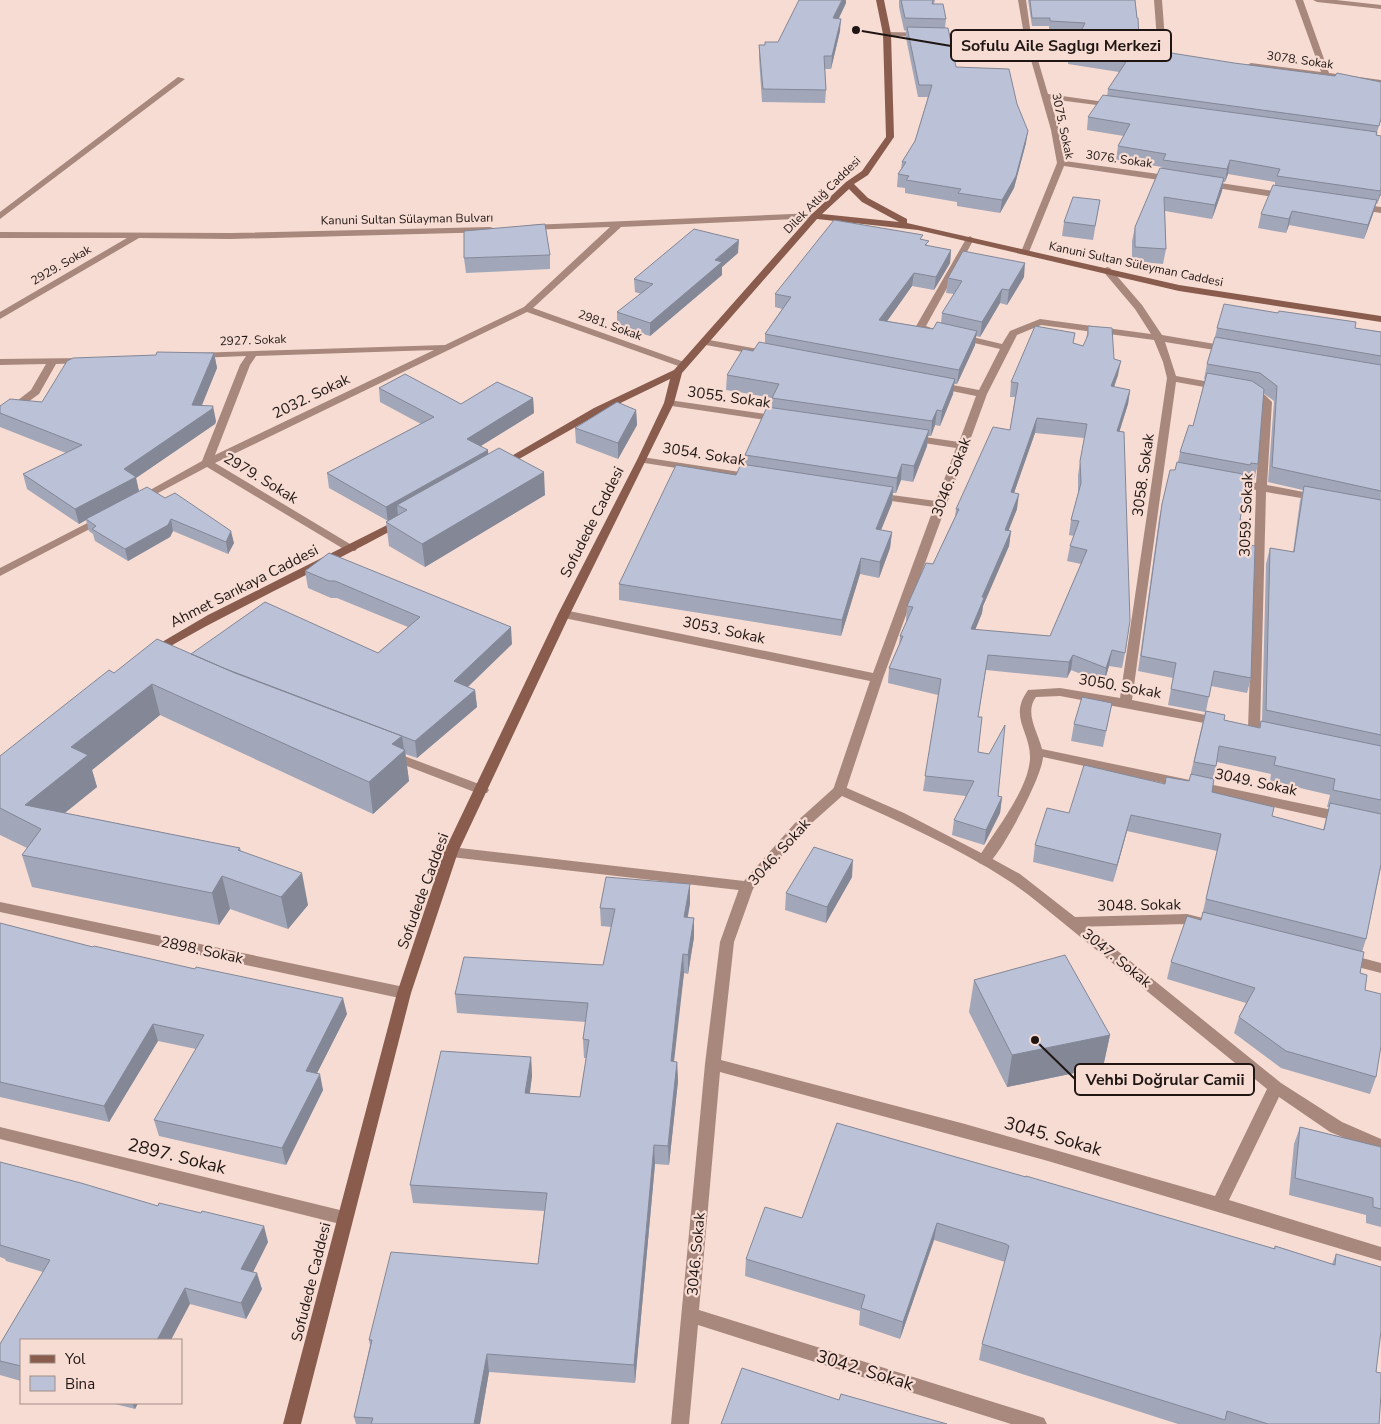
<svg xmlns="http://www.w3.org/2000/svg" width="1381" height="1424" viewBox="0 0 1381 1424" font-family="'Nunito Sans',sans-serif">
<rect width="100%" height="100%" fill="#f7dcd3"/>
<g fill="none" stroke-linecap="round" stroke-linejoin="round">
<path fill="#a8887d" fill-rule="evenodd" d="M1018,0H1026L1031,35L1092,42L1096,44L1092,46L1032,40L1048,94L1112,103L1116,105L1112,107L1050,99L1059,130L1065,161L1173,176L1177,179L1173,182L1064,166L1029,252L1025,255L1021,252L1057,163L1051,130L1025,39L887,36L883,34L887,32L1024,35Z
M1154,0H1162L1166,53L1162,55L1158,53Z
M1295,0H1303L1329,73L1381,80V84L1248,67L1247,65L1251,63L1321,72Z
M1313,0H1336L1381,5V9L1317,2Z
M178,77L185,79L0,219V212Z
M1207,181L1286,193L1290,196L1286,199L1204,186V182Z
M1358,204L1381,207V213L1355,209V205Z
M815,213L819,216L818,218L621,227L533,308L687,363V367H681L527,312L215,463L355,547L357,549L355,551H347L207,467L143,501L139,502L134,499L202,461L240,365L246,356L197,358L194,357V353L445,345L524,307L610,227L527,230V226L530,225ZM434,350L215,455L250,365L256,356Z
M490,227L493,228V232L231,239L139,238L0,319V312L127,238H0V232L231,233Z
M970,236L974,239L926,326L940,331L935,334L917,330L915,328L966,239Z
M1107,267L1110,268L1142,305L1162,335L1227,346L1232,349L1227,352L1165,342L1176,376L1221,384L1226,387L1221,390L1176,382L1132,700L1220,718L1226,722L1220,726L1060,696L1036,697C1024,713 1038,732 1042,749L1342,812L1347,814L1349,817L1347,820L1342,822L1043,757C1042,777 1004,848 990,862C987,865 983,865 979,863L977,860C993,833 1028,791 1030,759C1031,731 1008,718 1028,690L1060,688L1120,698L1167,378L1163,362L1154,340L1041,325L1017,335L987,394L883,678L845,793H835L833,790L870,681L564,618L558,614L564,610L873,673L934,507L877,499L872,496L877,493L936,501L956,448L911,441L906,438L911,435L959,442L976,396L937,388L932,385L937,382L979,390L1000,349L957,339L955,337L960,334L1002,344L1010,331L1040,319L1151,334L1135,309L1102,270Z
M704,339L758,349L763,352L758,355L701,344V340Z
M83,358L88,361L86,363L56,364L39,394L0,422V414L31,390L46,364L0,365V359Z
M1248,389L1265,395L1272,402L1267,485L1319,495L1324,498L1319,501L1266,492L1260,729L1254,733L1248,729L1256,490L1227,484L1226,482L1231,479L1256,483L1262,403L1244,394L1243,392Z
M669,400L780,416L785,419L780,422L665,405L664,403Z
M642,457L753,474L758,477L753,480L638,462L637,460Z
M101,516L107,519L105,521L0,576V568Z
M391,751L487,787L489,790L487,793H477L386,758L385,755Z
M747,881L752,882L754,886L734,942L721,1060L965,1124L1215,1196L1267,1089L1067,926L1065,922L1067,918L1072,917L1077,918L1281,1083L1342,1122L1381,1139V1153L1330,1132L1279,1097L1229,1200L1381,1247V1261L1048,1161L720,1072L699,1310L1038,1416L1044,1418L1047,1424H1011L698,1325L689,1424H671L705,1064L720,942L740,886L742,882Z
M0,902L404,987L409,989L411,993L409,997L404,999L0,912Z
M0,1127L344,1211L350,1213L352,1218L350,1223L344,1225L0,1139Z"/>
<path fill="#a8887d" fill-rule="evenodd" d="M840,785L904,813L989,857L1020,874L1075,917L1187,914L1207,919L1209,923L1207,927L1202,928L1187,924L1072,927L1067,926C1048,911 1029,894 1009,881C957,847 898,821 842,796L805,829L752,890L747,891L451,857L446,855L444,852L446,849L451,847L744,881L795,823L835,787Z
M1347,954L1381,963V973L1342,963L1340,959L1342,955Z"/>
<path fill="#895c4d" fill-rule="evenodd" d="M876,0H884L891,34L894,137L868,175L854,184L868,198L907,219V223L1179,285L1381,316V322L1179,291L918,230L817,219L682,373L674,403L570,614L458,852L411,993L301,1424H283L397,993L444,852L558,614L637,460L664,403L670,379L602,412L505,467H497L496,465L594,408L674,370L812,214L846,182L862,171L886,137L883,34ZM849,189L862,202L899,222L822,214Z
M401,518L405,519L407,521L405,523C323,569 236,607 155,655L151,656L145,652L208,615Z"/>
</g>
<path fill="#a1a6b9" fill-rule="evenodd" d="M899,0H935L934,4L946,19L945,28L956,67L1017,104L1026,143L1014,188L1000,213L957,206V202L905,193V188L897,187L898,174L901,169L902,162L915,141L928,97H918L906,38V31L904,30L899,7Z
M1028,0H1135L1137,18L1139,39L1138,45L1140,48L1381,120L1376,135L1381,136V196H1380L1377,204H1376L1373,214L1364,239L1289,225L1286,233L1258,228L1261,214L1275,185V182L1228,174L1225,182H1223L1222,191L1212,219L1165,211L1166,249L1163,264L1132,261V241L1135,227L1162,167L1116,160L1118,146L1124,136L1087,130L1088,117L1107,96L1108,89L1119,72L1068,64L1069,54L1080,37L1082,30L1049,29V26H1032Z
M846,3L838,19L840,31L831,69H825L826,90L825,103L762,102L759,58V45H765L778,42Z
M1100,200L1093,240L1062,236L1064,222Z
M922,239L928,246L951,250L950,263L934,290L912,286L887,321L933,329L941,323L942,313L954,294L946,293L948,278L1024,277L1007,305L1000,303L980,337L976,336L975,345L957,384H954L953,394L940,426L935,425L931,436H928L927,446L913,482L901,480L896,493H893L892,503L881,530L892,532L890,548L879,578L860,574L841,636L619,600V584L736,475L745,465V455L772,408V398L726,390L727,375L753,351L765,343V334L782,309L775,307V294Z
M738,253L722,267V275L650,336L617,326V312L641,294L635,292L634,279Z
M550,255V269L466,273L464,258Z
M1088,326L1114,359L1118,375L1114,387L1130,390L1128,404L1119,432L1125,653L1122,668L1109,666L1104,683L1071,670L1067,678L986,670L978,717V752L998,796L1002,797L1000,813L984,845L952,835L954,820L966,796L923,791L938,695L888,683L889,668L899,645L900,636L907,621H906L907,606L933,564L955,517L956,509L1010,430L1015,397H1010L1011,382L1073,343L1083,346L1086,341ZM1035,433L1084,438L1078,475V493L1071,520L1069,535L1074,536L1070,546L1067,561L1081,564L1050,636L975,630L982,613L983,606L1009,546L1011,531L1008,530L1017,509L1014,493Z
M1217,328H1355L1381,332V867L1366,939L1362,952L1360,973L1365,990L1376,1077L1370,1094L1281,1068L1234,1033L1239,1017L1246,1003L1167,979L1171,962L1201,920L1217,851L1127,831L1113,882L1033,862L1035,845L1069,813L1165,784L1189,781L1205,712L1168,705L1173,678L1138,671L1159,519L1162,504L1175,470L1178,462L1180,452L1193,426L1205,379H1204L1207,364L1215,337ZM1263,393L1274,401L1268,482L1303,490L1300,501L1293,552L1270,548L1266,564L1262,721H1261L1259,728L1224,720L1206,711L1211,686L1247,693L1251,678L1240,520L1248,478L1254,480L1258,464ZM1217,762L1271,774L1270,781L1330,795L1327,807H1329L1323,830L1272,816L1212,792L1213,778Z
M214,353L217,368L201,406L216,421L215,424L136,478L139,491L234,543L228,554L173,531L170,537L128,561L95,541L93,534L89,531L86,520L79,524L27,489L23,474L66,453L0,427V406L42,402Z
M379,388L461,404L533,398L534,413L480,446L488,450V454L545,495L425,567L389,546L386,522L388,521L329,488L327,473L421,424L380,402Z
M636,410L637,425L618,459L576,443L575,428Z
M329,553L512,644L468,687L475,690L477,707L417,758L405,754L409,781L373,814L160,715L92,770L97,787L65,813L240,848L241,851L308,905L288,929L230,909L219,925L32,887L22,855L27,848L0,835V756L114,673L191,654L378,653L408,627L337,598H331L308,588L305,571Z
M1112,703L1103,747L1071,741L1074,724Z
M852,877L826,923L785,910L786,893Z
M690,903L688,917L694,937L688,974L684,973L677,1024L673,1062H677L678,1081L669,1165L655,1164L635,1383L489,1372L480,1424H356L354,1417L370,1345L369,1340L538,1264L544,1211L413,1203L410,1185L531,1057L532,1076L530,1093L580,1097L586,1058H584L583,1039L586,1022L457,1013L455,994L603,965L611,927L601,926L600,908Z
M0,923L347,1014L317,1073L323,1090L286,1165L159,1136L154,1120L196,1049L158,1041L109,1122L0,1097Z
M974,980L1110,1035L1103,1067L1007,1087L969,1012Z
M837,1123L1274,1249L1275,1246L1332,1264L1336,1254L1376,1372L1379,1424H1178L979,1360L982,1344L1005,1262L934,1240L900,1339L859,1325L860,1311L745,1276L746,1259L802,1218Z
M1300,1127L1381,1147V1227L1366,1223V1215L1289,1195L1294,1144Z
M0,1162L268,1242L253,1272L262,1289L246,1319L190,1304L21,1340V1381L0,1375V1344L43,1272L6,1261L5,1259L0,1257Z
M111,1403H138L135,1409Z"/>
<path fill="#838796" d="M842,0H846V3L833,31V18Z
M841,19L840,31L831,69L832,56Z
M1028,131L1026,143L1014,188L1000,213L1002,200Z
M1230,160L1228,174L1225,182L1227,169Z
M1224,178L1222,191L1212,219L1215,205Z
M1381,189L1380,196L1377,204Z
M1377,200L1373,214L1364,239L1368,225Z
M1292,211L1289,225L1286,233L1289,219Z
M739,240L738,253L722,267V275L650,336V323L715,260Z
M951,250L950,263L934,290L936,277Z
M1025,263L1024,277L1007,305L1009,290Z
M914,273L912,286L878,334L879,320Z
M1002,289L1000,303L980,337L982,322Z
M977,331L975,345L957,384L959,370Z
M214,353L217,368L196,420L213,406L216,421L215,424L136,478L139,492L86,519V520L79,524L75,509L124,469L192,405Z
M1121,361L1118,375L1109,401L1111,386Z
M955,379L953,394L940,426L942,411Z
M1130,390L1128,404L1115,446L1117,431Z
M533,398L534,413L468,454L467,439Z
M636,410L637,425L618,459V443Z
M937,410L935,425L931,436L932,421Z
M1037,418L1035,433L1009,507L1011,492Z
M929,430L927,446L913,482L914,466Z
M488,450L489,465L397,505L398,516L388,522L386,507Z
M902,464L901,480L896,493L897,478Z
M544,472L545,495L425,567L422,544Z
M893,487L892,503L875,545L876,529Z
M1019,494L1017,509L1003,545L1005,530Z
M171,519L173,531L170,537L128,561L125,549Z
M231,531L234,543L228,554L226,542Z
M1011,531L1009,546L983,606L982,613L969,645L971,629L982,597Z
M892,532L890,548L879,578L880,562Z
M861,558L860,574L841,636L842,620Z
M511,627L512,644L456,698L454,681Z
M1112,650L1109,666L1104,683L1106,668Z
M1073,655L1071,670L1067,678L1069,662Z
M152,684L160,715L92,770L97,787L42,831L41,829L25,805L71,747Z
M475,690L477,707L417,758L415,741Z
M402,736L404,750H405L409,781L373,814L369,782L392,744Z
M1002,797L1000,813L984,845L986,830Z
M1131,815L1127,831L1113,882L1117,865Z
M853,860L852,877L826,923L827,907Z
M302,873L308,905L288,929L281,897Z
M222,876L230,909L219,925L212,893Z
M690,884V903L684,936V917Z
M694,918V937L688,974V955Z
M683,954L684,973L672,1080L671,1061Z
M343,998L347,1014L310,1087L306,1071Z
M153,1024L158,1041L109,1122L104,1106Z
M1110,1035L1103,1067L1007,1087L1012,1055Z
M531,1057L532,1076L527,1112L525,1093Z
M677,1062L678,1081L669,1165L668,1146Z
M320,1074L323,1090L286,1165L282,1148Z
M654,1145L655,1164L635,1383L634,1365Z
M937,1223L934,1240L900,1339L903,1322Z
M264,1226L268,1242L246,1286L241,1269Z
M257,1273L262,1289L246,1319L241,1303Z
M185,1288L190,1304L171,1340H157Z
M487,1354L489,1372L480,1424H474Z
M132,1403H138L135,1409Z"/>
<path fill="#bbc1d7" stroke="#838796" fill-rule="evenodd" d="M799,0H842L833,18L841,19L832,56H824L826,90L763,89L759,45H765V42H778Z
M901,0H933L932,4H943L946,19L905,18Z
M1030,0H1135L1137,18H1138L1139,39L1081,31L1085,23L1050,21V18H1032Z
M907,27L948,28L956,67L1009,69L1017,104L1028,131L1016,176L1002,200L958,193L961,189L906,180L909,176L898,174L906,162H902L915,141L932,85H919Z
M1078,37L1140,45V48L1234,63L1335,76L1337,73L1381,82V118L1379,126L1108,89L1126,62L1069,54Z
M1103,95L1377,132L1376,135L1381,136V189L1380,191L1277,176L1280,169L1230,160L1227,169L1163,160L1166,154L1118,146L1130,124L1088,117Z
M1160,168L1224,178L1215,205L1164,197L1166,249L1135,247V227Z
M1273,185L1377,200L1368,225L1292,211L1289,219L1261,214Z
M1073,197L1100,200L1095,226L1064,222Z
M834,220L923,235L920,239L929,241L925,245L951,250L936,277L914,273L879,320L933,329L937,322L977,331L959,370L765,334L791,297L775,294Z
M545,224L550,255L464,258V231Z
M694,229L739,240L715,260L722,262L650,323L617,312L653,284L634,279Z
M963,251L1025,263L1009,290L1002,289L982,322L942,313L962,281L948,278Z
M1224,304L1278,313L1279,311L1356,322L1355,328L1381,332V356L1217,328Z
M1035,326L1075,333L1073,343L1083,346L1088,335V326L1112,328L1114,359L1121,361L1111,386L1130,390L1117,431L1124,432L1130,621L1125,653L1112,650L1106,668L1073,655L1069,662L988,655L978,717H982L978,752L989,754L1005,725L998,796L1002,797L986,830L954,820L974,781L925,776L941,679L889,668L903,636H900L913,607L907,606L926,563L933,564L959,509H956L993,427L1010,430L1018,383L1011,382ZM1037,418L1087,424L1080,461L1081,483L1071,520L1079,521L1070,546L1087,550L1050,636L971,629L984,598L982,597L1011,531L1005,530L1019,494L1011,492Z
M1215,337L1381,365V491L1272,467L1277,386L1260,373L1207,364Z
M759,342L955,379L942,411L937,410L932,421L772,398L779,384L727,375L743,349L753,351Z
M157,352L214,353L192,405L213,406L212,409L124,469L136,477L75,509L23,474L82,445L0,413V406L10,399L42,402L67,361L73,358L156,355Z
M1207,373L1252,381L1264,389L1258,464L1251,463L1250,465L1180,452L1189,425L1193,426Z
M405,374L461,404L497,382L533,398L467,439L488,450L386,507L327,473L434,417L379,388Z
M617,402L636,410L618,443L575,428Z
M767,407L929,430L914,466L902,464L897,478L745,455Z
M499,448L544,472L422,544L386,522L407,510L397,505Z
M1177,462L1248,475L1240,520L1246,521L1241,543L1255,546L1251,678L1214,671L1209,697L1171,689L1176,663L1141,656L1162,504L1170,470H1175Z
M741,464L893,487L876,529L892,532L880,562L861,558L842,620L619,584L676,465L736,475Z
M1304,486L1381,500V735L1266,710L1270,548L1294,552Z
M147,487L165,498L175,493L231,531L226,542L171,519L168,525L125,549L92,529L96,526L86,519Z
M329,553L511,627L454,681L475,690L415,741L235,673L191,654L265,602L378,653L420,617L335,581H329L305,571Z
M157,639L226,669L402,736L392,744L405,750L369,782L152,684L71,747L88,755L25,805L240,848L238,850L302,873L281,897L222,876L212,893L22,855L41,829L0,808V756L109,670L114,673Z
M1082,697L1112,703L1106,731L1074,724Z
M1206,711L1225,715L1224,720L1260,728L1261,721L1381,746V800L1333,790L1335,779L1274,765L1276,757L1219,746L1216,766L1194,762Z
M1084,765L1165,784L1166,777L1189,781L1191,774L1214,779L1212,792L1274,807L1272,816L1324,830L1330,803L1381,814V864L1366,939L1206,899L1221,834L1131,815L1117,865L1035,845L1047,808L1069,813Z
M814,847L853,860L827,907L786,893Z
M606,877L690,884L684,917L694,918L688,955L683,954L677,1005L671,1061L677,1062L668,1146L654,1145L634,1365L487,1354L474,1424H371L373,1418L354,1417L372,1340H369L391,1252L538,1264L547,1193L410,1185L441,1051L531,1057L525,1093L580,1097L589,1040L583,1039L588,1003L455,994L464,957L603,965L615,909L600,908Z
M1203,912L1364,952L1360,973L1367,975L1365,990L1381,994V1046L1376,1077L1286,1051L1239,1017L1255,988L1171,962L1187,916L1201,920Z
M0,923L93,947L94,946L195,969L196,967L343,998L306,1071L320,1074L282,1148L154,1120L204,1035L153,1024L104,1106L0,1082Z
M1065,955L1110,1035L1012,1055L974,980Z
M837,1123L1026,1177V1176L1275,1249V1246L1335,1265L1336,1254L1381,1267V1331L1376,1372L1381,1373V1394L1379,1424H1268L1227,1411L1225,1420L982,1344L1009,1246L1006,1244L937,1223L903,1322L861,1308L865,1295L746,1259L765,1207L802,1218Z
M1300,1127L1381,1147V1209L1373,1207V1198L1295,1178Z
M0,1162L81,1183L158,1206L159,1203L201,1213L202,1211L264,1226L241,1269L257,1273L241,1303L185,1288L157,1340H21V1366L0,1361V1344L50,1260L0,1245Z
M742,1368L839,1400L841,1394L947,1424H721Z"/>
<g text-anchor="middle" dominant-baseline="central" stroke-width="4.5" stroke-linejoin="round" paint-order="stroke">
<g font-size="12" fill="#1f1613" stroke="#f7dcd3">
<text transform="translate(1300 60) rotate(8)">3078. Sokak</text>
<text transform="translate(1063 126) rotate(78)">3075. Sokak</text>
<text transform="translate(1119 159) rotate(8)">3076. Sokak</text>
<text transform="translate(822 195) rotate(-45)">Dilek Atlığ Caddesi</text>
<text transform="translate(407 219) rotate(-1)">Kanuni Sultan Sülayman Bulvarı</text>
<text transform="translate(1136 264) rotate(12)">Kanuni Sultan Süleyman Caddesi</text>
<text transform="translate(61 265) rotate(-30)">2929. Sokak</text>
<text transform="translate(610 325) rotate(20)">2981. Sokak</text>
<text transform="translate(253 340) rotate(-2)">2927. Sokak</text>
</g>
<g font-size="15" fill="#1f1613" stroke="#f7dcd3">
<text transform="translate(311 396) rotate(-26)">2032. Sokak</text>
<text transform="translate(729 397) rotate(8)">3055. Sokak</text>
<text transform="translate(704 454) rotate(9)">3054. Sokak</text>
<text transform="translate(1143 475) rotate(-82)">3058. Sokak</text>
<text transform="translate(951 477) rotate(-69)">3046. Sokak</text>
<text transform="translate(261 478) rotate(31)">2979. Sokak</text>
<text transform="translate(1246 515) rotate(-88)">3059. Sokak</text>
<text transform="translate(592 522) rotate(-63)">Sofudede Caddesi</text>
<text transform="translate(244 586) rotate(-27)">Ahmet Sarıkaya Caddesi</text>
<text transform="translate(724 630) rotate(12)">3053. Sokak</text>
<text transform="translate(1120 686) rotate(10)">3050. Sokak</text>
<text transform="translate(1256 782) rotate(12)">3049. Sokak</text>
<text transform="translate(779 852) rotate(-48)">3046. Sokak</text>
<text transform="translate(423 891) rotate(-70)">Sofudede Caddesi</text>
<text transform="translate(1139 905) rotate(-1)">3048. Sokak</text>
<text transform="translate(202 950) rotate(12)">2898. Sokak</text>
<text transform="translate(1117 958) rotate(39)">3047. Sokak</text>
<text transform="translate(696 1254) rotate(-85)">3046. Sokak</text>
<text transform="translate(311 1282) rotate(-76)">Sofudede Caddesi</text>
</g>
<g font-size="18" fill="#1f1613" stroke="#f7dcd3">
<text transform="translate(1053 1136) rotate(16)">3045. Sokak</text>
<text transform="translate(177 1156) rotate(14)">2897. Sokak</text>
<text transform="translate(865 1370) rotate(17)">3042. Sokak</text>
</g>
</g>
<path fill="none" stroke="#1f1613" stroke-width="2" d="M856 30L951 46M1035 1040L1075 1079"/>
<g fill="#1f1613" stroke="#f7dcd3" stroke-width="2">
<circle cx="856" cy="30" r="5"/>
<circle cx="1035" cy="1040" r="5"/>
</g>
<g fill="#f7dcd3" stroke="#1f1613" stroke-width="2">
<rect x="951" y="30" width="220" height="31" rx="5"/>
<rect x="1075" y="1064" width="179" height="31" rx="5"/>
</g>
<g font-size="16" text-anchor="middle" font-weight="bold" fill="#1f1613">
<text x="1061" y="51">Sofulu Aile Saglıgı Merkezi</text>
<text x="1165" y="1085">Vehbi Doğrular Camii</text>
</g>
<rect x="20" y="1339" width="162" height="65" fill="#f7dcd3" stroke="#a18d86"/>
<rect x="30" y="1355" width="25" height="8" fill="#895c4d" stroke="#a18d86"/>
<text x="65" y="1364" font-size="15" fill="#1f1613">Yol</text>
<rect x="30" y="1376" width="25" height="15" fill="#bbc1d7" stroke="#a18d86"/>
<text x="65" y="1389" font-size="15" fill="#1f1613">Bina</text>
</svg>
